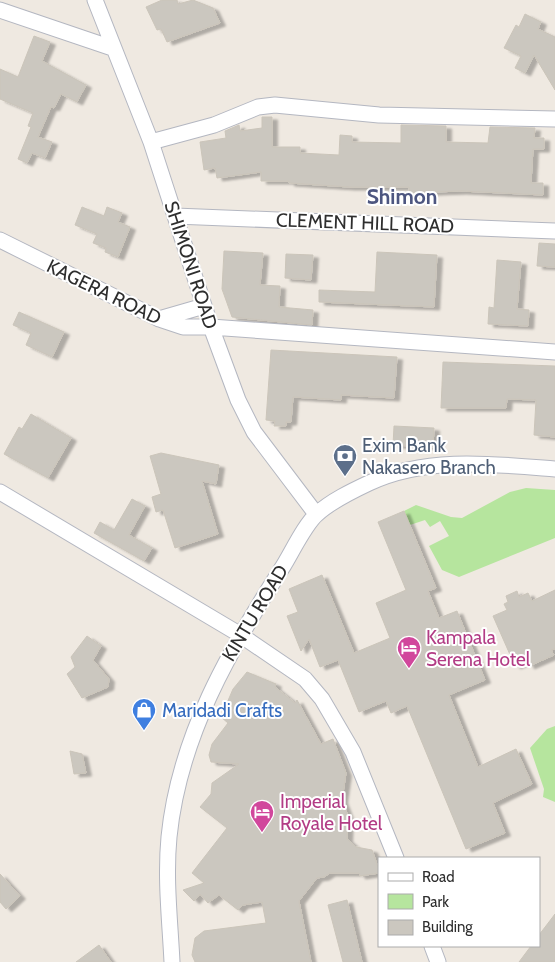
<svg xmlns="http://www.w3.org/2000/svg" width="555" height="962" viewBox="0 0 555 962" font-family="Cabin,sans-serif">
<defs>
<filter id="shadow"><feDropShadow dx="5.5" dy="3" stdDeviation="1" flood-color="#0004"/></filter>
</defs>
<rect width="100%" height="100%" fill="#efe9e1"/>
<path fill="#b6e59e" d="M526,488L555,490V538L459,577L442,570L429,546L449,536L440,521L430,527L425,520L410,525L404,511L416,505L451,517L462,518L510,492Z
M555,726V802L543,797L544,789L530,748L547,729Z"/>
<path fill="#cbc7bf" stroke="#cbc5ba" filter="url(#shadow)" d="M162,0H177L178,4L193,0L213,8L220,23L167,42L161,29L157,30L146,7Z
M525,14L541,22L538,29L555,37V90L534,55L525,73L515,68L521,56L504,48L516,25L519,27Z
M34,36L50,42L42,61L86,85L77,102L61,94L54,108L51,107L38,137L52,142L45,158L32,153L27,163L18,159L31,127L28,126L33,113L0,99V69L18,77Z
M262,117H272V147H300V153L339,155L340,135L352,136V142L401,143V125L446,126V142L488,143L490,127L535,128L534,138H544V149H533L531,183H543V195L461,191L409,193V187H349L289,183V181H261V172L217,178L215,168L204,170L200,142L226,138L225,131L239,125L240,131L262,128Z
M82,207L104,216L107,207L122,213L118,222L130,227L118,257L105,252L106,248L93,243L97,234L75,225Z
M539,243L555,244V267L537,266Z
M224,251L263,253L260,285L280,286L279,307L313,310L312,325L232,317L222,289Z
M377,252L437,255L434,307L319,302V290L375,292Z
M286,254L313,255L311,280L285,278Z
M497,260L521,262L517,309L529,310L528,326L488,324L489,307L494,308Z
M19,312L64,332L52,357L26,345L31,333L13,325Z
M271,350L397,357L394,398L341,395V400L293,397L291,422H286V426H274L275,421L266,420Z
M443,362L555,366V437L534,435L536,400L507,399L506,408H441Z
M31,414L71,438L48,478L4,454L19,427L22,429Z
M394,426L434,428L433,447L393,445Z
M161,453L219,465L216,484L202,481L218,534L175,548L163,510L156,512L152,497L161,494L150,456Z
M132,499L145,506L129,535L152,548L144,561L94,533L100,522L114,530Z
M404,511L436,588L428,591L439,618L457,611L485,680L449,695L478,767L516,749L532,784L493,803L505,833L466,849L407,706L391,713L386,701L359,712L338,660L320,667L309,639L301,651L287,616L298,612L289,589L322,575L354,653L390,638L376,603L406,590L378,522Z
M555,590V649L551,650L554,655L529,666L527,661L515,666L493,616L507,610L504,604L508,602L506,596L517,591L519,597L528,593L532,601Z
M87,636L101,646L93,660L109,679L108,687L82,698L67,674L75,667L71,657Z
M247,672L276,684L275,687L295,703L297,700L321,744L333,739L346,773L342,800L348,816L347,839L356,847L372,850L379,870V873L360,876L359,873H330L324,877L317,878L306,892L299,901L311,962H195L192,955L195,938L204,931L266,923L262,902L243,905L238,910L219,895L208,903L200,894L194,901L183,890L204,883L192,873L227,828L200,807L211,794L212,783L239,764L211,762L209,755L212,744L228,723L221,717L233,689Z
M70,751L82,754L86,773L74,774Z
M0,874L20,896L6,909L0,902Z
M347,900L362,962H343L328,905Z
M555,914V962H519L531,946H539V935Z
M99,945L111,962H76Z"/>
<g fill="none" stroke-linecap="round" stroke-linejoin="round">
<g stroke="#b4b7c1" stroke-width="17">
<path id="minor" d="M95,0L151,142L211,327L238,400L254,432L316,514
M0,10L112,48
M151,142L214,125L258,107L275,105L379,115L555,119
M175,216L555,231
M0,240L159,319L183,327H211L555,352
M159,319L204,306
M0,492L239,634L305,679L322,699L353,752L396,858
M432,946L438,962
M172,962C170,921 165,879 169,837C179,737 229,651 282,568C291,554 305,524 317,514C331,501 352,491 369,483C426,456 494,464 555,469"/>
</g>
<use href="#minor" stroke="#fff" stroke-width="15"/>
</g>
<defs>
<g id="bank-pin" transform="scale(1.25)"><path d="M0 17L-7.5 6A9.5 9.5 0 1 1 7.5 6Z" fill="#5c6f8a" stroke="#fff"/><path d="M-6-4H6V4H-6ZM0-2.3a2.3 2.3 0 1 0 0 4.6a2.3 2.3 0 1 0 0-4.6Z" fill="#fff"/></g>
<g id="hotel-pin" transform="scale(1.25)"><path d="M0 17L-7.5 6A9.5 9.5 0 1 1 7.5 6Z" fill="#d1479c" stroke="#fff"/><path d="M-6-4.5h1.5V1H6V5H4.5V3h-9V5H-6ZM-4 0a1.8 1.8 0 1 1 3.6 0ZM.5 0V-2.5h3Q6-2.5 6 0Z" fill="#fff"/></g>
<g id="shop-pin" transform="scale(1.25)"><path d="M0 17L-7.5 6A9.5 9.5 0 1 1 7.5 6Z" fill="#3f7fe0" stroke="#fff"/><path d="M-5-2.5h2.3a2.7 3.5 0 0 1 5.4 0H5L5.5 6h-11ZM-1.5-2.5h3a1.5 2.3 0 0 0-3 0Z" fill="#fff"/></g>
</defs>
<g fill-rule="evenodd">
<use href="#bank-pin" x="345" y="456"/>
<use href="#hotel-pin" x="409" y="648"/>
<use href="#shop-pin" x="144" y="710"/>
<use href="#hotel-pin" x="262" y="812"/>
</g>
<g text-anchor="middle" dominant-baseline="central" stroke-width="4" stroke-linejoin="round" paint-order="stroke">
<g font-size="19" fill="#2e2e2e" stroke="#fff">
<text transform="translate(365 223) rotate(2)">CLEMENT HILL ROAD</text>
<text transform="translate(191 265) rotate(72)">SHIMONI ROAD</text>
<text transform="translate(104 292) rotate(26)">KAGERA ROAD</text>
<text transform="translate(255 613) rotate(-59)">KINTU ROAD</text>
</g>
<g font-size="19" fill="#4e5e75" stroke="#fff" text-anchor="start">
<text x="362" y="445">Exim Bank<tspan x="362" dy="22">Nakasero Branch</tspan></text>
</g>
<g font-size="19" fill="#b23c85" stroke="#fff" text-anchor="start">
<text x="426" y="637">Kampala<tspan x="426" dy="22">Serena Hotel</tspan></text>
<text x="280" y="801">Imperial<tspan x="280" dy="22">Royale Hotel</tspan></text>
</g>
<g font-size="19" fill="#366cbe" stroke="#fff" text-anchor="start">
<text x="162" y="710">Maridadi Crafts</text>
</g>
<g font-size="21" font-weight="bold" fill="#4d5680" stroke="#fff">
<text x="402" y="196">Shimon</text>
</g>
</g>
<rect x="378" y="857" width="162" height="90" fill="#ffffff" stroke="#ababab"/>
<rect x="388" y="873" width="25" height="8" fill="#ffffff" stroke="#ababab"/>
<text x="422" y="882" font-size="15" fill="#2e2e2e">Road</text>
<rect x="388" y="894" width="25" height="15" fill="#b6e59e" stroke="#ababab"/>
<text x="422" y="907" font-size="15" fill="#2e2e2e">Park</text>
<rect x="388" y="920" width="25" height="15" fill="#cbc7bf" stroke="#ababab"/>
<text x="422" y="932" font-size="15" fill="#2e2e2e">Building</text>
</svg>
